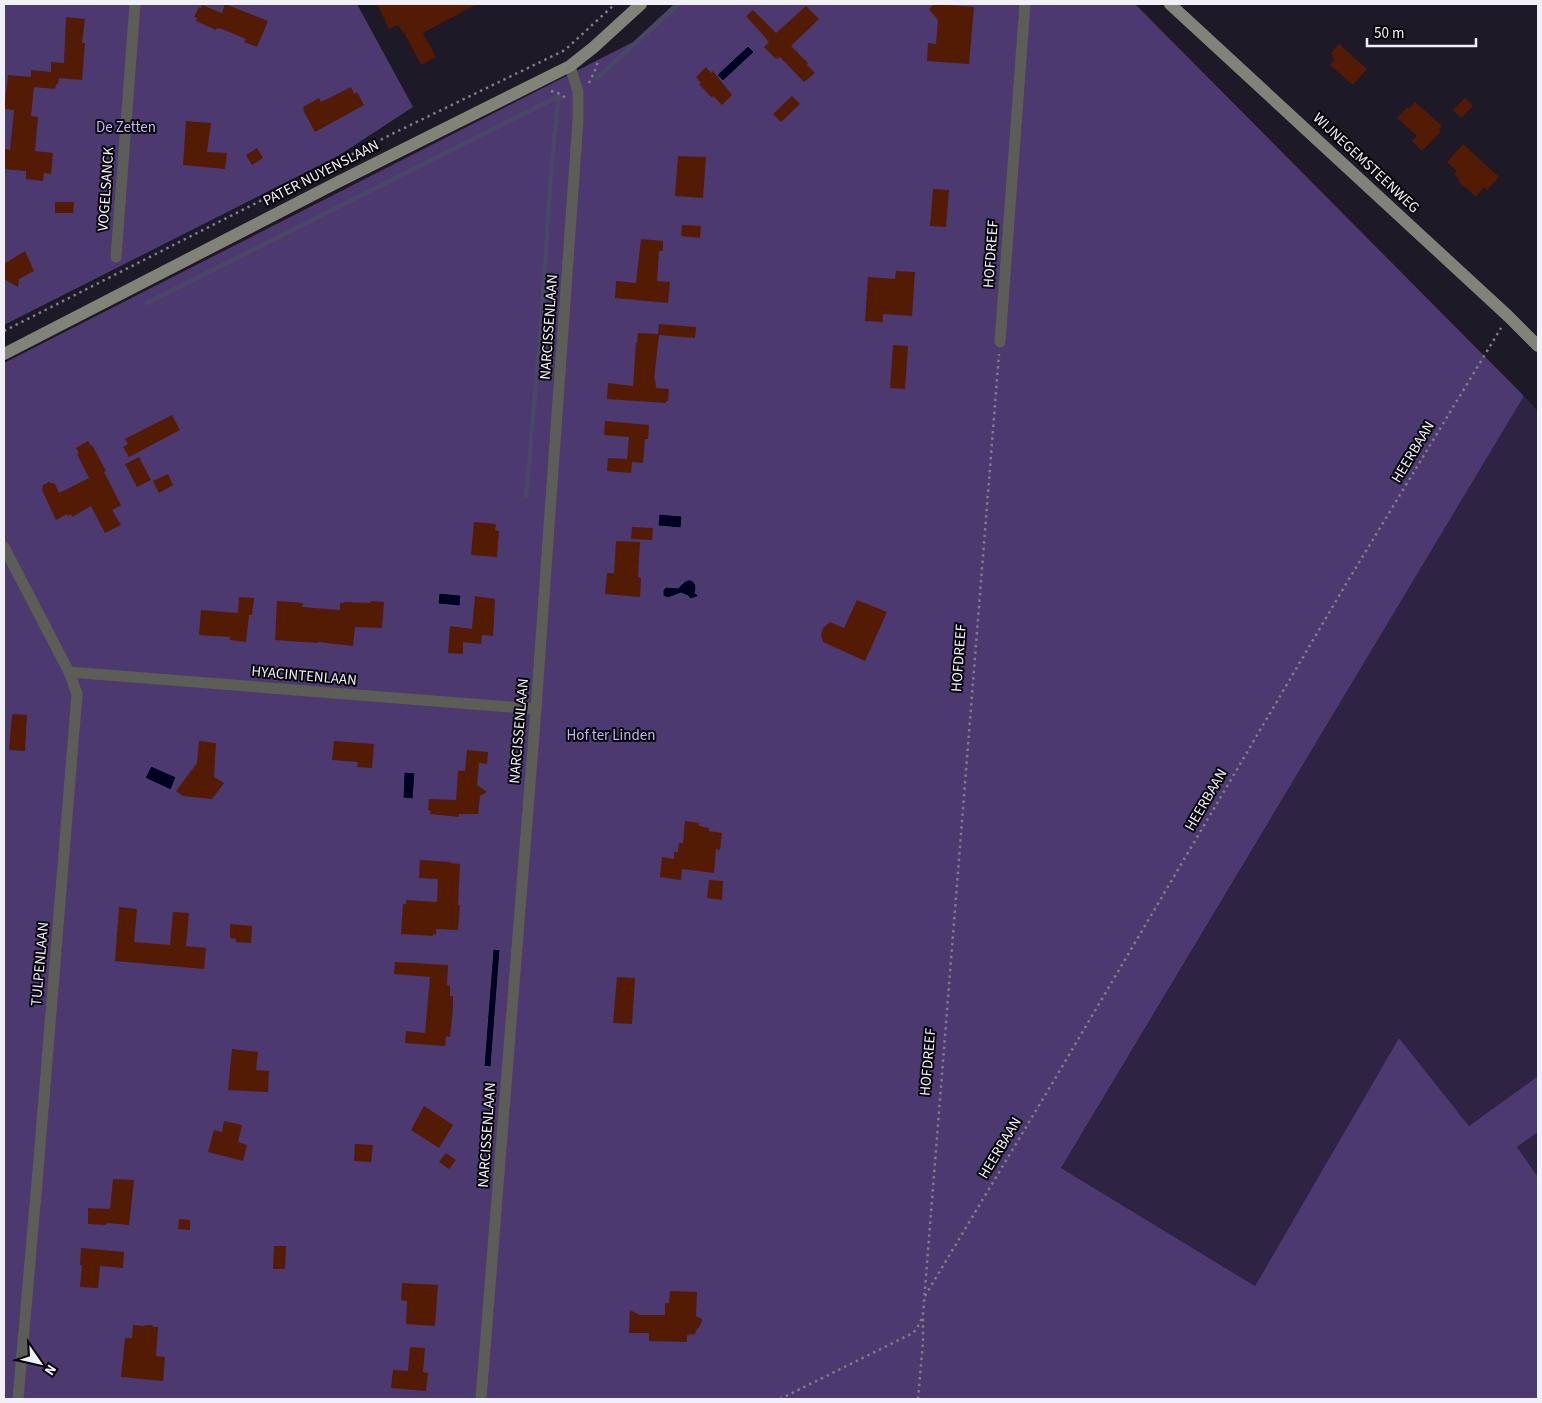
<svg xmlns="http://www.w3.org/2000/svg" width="1542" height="1403" viewBox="0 0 1542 1403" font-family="'Source Sans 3',sans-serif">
<rect width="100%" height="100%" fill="#1d1926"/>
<path fill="#2e2343" d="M1524,396L1538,411V1076L1469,1126L1399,1038L1255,1286L1061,1168Z
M1538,1132V1177L1517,1147Z"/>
<path fill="#4c396f" d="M4,4H357L413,107L338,156L4,325Z
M674,4H1135L1524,396L1061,1168L1255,1286L1399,1038L1469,1126L1538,1076V1132L1517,1147L1538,1177V1399H4V363L633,42Z"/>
<path fill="#000025" stroke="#484864" d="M748,46L754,52L723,81L717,75Z
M659,514L682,516L681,528L658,526Z
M688,580H691C696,583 697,587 695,593L698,595L697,597L690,599L688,596L681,593L668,598L663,596V590L666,587L678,588L684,582Z
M439,593L461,595L460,606L438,604Z
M151,766L176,777L171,790L145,778Z
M404,772L415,773L413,799L403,798Z
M493,949L500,950L491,1067L484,1066Z"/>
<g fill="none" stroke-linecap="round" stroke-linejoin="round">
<path stroke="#484864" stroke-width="4.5" d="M597,78L679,4
M147,303L559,96L552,158L541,327L526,497"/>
</g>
<path fill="#531b04" d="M225,4L268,21L257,47L244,42L246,39L222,29L217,28L216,30L196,21L197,18L194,17L199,7L201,8L202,5L222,13Z
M377,4H477L423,33L436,57L421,65L404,32L403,33L398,25L389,29Z
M934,4L974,7L969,64L927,61L928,43L936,44L938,20L929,9Z
M806,6L819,19L791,46L808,63L807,65L815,73L804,82L780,57L777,59L776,58H775L764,47L769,42L746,16L753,10L776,33Z
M66,17L85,19L82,43H85L82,80L59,78L58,84H56L55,89L34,87L31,116L38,117L35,151L53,153L51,174L44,173L43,181L26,179V171L4,169V149L10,150L14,110L4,109L8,75L31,77V70L51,72V62L64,63Z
M1339,44L1367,69L1353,85L1330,65L1334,60L1331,53Z
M706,67L711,73L713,71L732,95L722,105L713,96L712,98L699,84L701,83L696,77Z
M351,87L354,94L357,92L364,105L315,132L303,110H304L303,107L319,98L321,102Z
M792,96L800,104L781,122L773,114Z
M1465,98L1473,106L1461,118L1453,110Z
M1415,102L1442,126L1439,130L1440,132L1422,151L1412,141L1417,136L1397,118L1407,107L1409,109Z
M186,121L211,123L207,152L227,153L225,169L183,165Z
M1463,144L1499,177L1487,190L1484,187L1476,197L1458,181L1459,179L1454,174L1457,171L1447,162Z
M257,148L263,158L252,165L246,155Z
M678,156L706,157L703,198L675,196Z
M933,189L949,190L946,227L930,226Z
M55,202H74L73,213H55Z
M682,225L701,226L700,238L681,236Z
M641,239L663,241V251H659L657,281L670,282L668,303L615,298L616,281L636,283Z
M25,251L34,271L19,279L18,287L4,279V264Z
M896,271L915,272L912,316L883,314V322L865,321L868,277L895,279Z
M659,324L696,327L695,338L659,335L654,379H655L656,388L669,389L668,401H666V403L607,399L608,383L633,386L636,342L637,343L638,333L658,334Z
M893,345L908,346L905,389L890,388Z
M172,415L180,430L129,457L123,447L128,444L125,439Z
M605,421L649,425L648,439H645L643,463L632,462L631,473L607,471L608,458L627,459L629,437L604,435Z
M88,441L91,446L92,445L106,471L104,472L121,505L112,510L121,525L105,533L91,506L72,517L71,514L68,516L67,514L56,520L42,490L43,485L49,482L55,484L59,493L89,478L77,454L79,453L76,448Z
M139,457L151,480L137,487L125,464Z
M168,474L173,485L159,493L153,481Z
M474,522L496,524L495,530L499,531L497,557L471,555Z
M632,527L653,528L652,540L631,539Z
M616,541L640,542L638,577L641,578L640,597L605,594L607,573H614Z
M475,596L495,599L493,636L482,635L481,644L463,642V654L448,653L450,626L472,629Z
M239,597L254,598L252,615H249L246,642L230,640V637L199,635L201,610L238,613Z
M857,600L887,612L865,661L823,642L821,635L823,628L830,622L844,628Z
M277,601L303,603L302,607L340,610V603H343L344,602L370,603L371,601L384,602L382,628L355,627L353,646L318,642V643L275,640Z
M14,714L27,715L25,751L9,750L12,715Z
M199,741L216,743L214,777L224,783L212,799L183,796L176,791L197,763Z
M334,741L374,744L372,768L357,767L358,762L332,760Z
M467,750L488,752L487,764L479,763L477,785L487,792L480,796L478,814H459V817L430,814L431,811L428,810L429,799L456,800L458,771H465Z
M685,821L699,823V826L709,828V831L722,833L720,850L716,849L714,873L682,869L681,880L660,877L662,857L674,859V852H678L679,843H683Z
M420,860L450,862V863L460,864L458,905H460L458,930L436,929V935L433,934V936L401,934L403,904H406V900L437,902L438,879L419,878Z
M709,880L723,881L722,900L707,898Z
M119,907L137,909L134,942L170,945L173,912L189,913L186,946L206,948L204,969L115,961Z
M230,924L252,926L251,943L236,942V939L230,938Z
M395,962L448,965L447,985L450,986V996H453V1009L450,1037L446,1036L445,1046L405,1043L406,1031L425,1033L430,977L394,974Z
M617,977L635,978L632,1024L613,1023Z
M232,1049L258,1052L256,1070L269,1071L268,1092L228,1090Z
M424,1106L453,1125L439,1148L411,1130Z
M224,1121L242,1125L238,1142L247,1145L243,1161L208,1152L214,1130L222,1132Z
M355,1144L373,1145L371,1162L354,1161Z
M446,1153L456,1160L449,1169L439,1162Z
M113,1179L134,1180L129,1225L107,1223L105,1225L88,1224V1208L110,1209Z
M179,1219L190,1220V1230L178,1229Z
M274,1246H286L285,1269H273Z
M81,1248L124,1252L123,1268L100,1266L98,1288L80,1287L82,1265H80Z
M402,1283L438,1285L435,1326L406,1324L407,1301L401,1300Z
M670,1291L697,1292L696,1316L702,1319L701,1324L696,1331L695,1334L687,1335V1342L649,1341V1333H629L630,1310L640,1315H665V1303H669Z
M133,1325L144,1326L146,1325H152L153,1327H158L156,1356L165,1357L163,1381L121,1377L125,1338H132Z
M410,1347L425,1348L423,1372L428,1373L426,1391L391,1388L393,1370L408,1371Z"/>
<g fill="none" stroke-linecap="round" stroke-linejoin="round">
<path stroke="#7f7c87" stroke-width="2.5" stroke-dasharray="2.5 4" stroke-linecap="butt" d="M589,83L596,68L598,60
M551,91L558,93L566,98
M4,331L396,132L565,50L615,4
M925,1296L1056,1077L1346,584L1501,328
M780,1399L911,1334L916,1330L922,1318
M918,1399L923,1342V1314L999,354"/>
<path stroke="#5c5d56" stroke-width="11" d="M116,257L135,4
M1000,342L1025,4
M4,547L69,672L77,694L39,1159L18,1399
M69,672L536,709
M481,1399L536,709L578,120V92L570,66"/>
<path stroke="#818378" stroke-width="12" d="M1170,4L1508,316L1538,346
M4,354L336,183L570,66L594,47L641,4"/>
</g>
<g text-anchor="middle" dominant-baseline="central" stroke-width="4" stroke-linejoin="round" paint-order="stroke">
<g font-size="15" fill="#c7b3f6" stroke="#07050a">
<text x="126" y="127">De Zetten</text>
<text x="611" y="735">Hof ter Linden</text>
</g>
<g font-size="15" fill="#f1eff8" stroke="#07050a">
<text transform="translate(1366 163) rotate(43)">WIJNEGEMSTEENWEG</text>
<text transform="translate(321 173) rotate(-27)">PATER NUYENSLAAN</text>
<text transform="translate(106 189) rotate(-86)">VOGELSANCK</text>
<text transform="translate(991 254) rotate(-86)">HOFDREEF</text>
<text transform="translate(549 327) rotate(-86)">NARCISSENLAAN</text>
<text transform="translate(1413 452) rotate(-59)">HEERBAAN</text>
<text transform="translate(959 658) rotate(-86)">HOFDREEF</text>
<text transform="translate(304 676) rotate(5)">HYACINTENLAAN</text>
<text transform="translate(519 731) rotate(-85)">NARCISSENLAAN</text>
<text transform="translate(1206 800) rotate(-60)">HEERBAAN</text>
<text transform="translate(40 964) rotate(-85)">TULPENLAAN</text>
<text transform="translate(928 1062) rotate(-85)">HOFDREEF</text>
<text transform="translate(487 1135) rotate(-86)">NARCISSENLAAN</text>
<text transform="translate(1000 1148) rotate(-59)">HEERBAAN</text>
</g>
</g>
<rect width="1542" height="1403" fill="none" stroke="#f1eff8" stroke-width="10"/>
<g transform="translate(40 1363) rotate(124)" stroke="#07050a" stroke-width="4" paint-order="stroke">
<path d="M0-4L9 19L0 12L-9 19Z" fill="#f1eff8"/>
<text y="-8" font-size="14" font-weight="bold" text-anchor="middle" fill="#f1eff8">N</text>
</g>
<path d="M1367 38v8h109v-8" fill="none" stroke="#f1eff8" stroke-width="2.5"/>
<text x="1374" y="38" font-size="15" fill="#f1eff8" stroke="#07050a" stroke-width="4" paint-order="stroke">50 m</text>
</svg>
